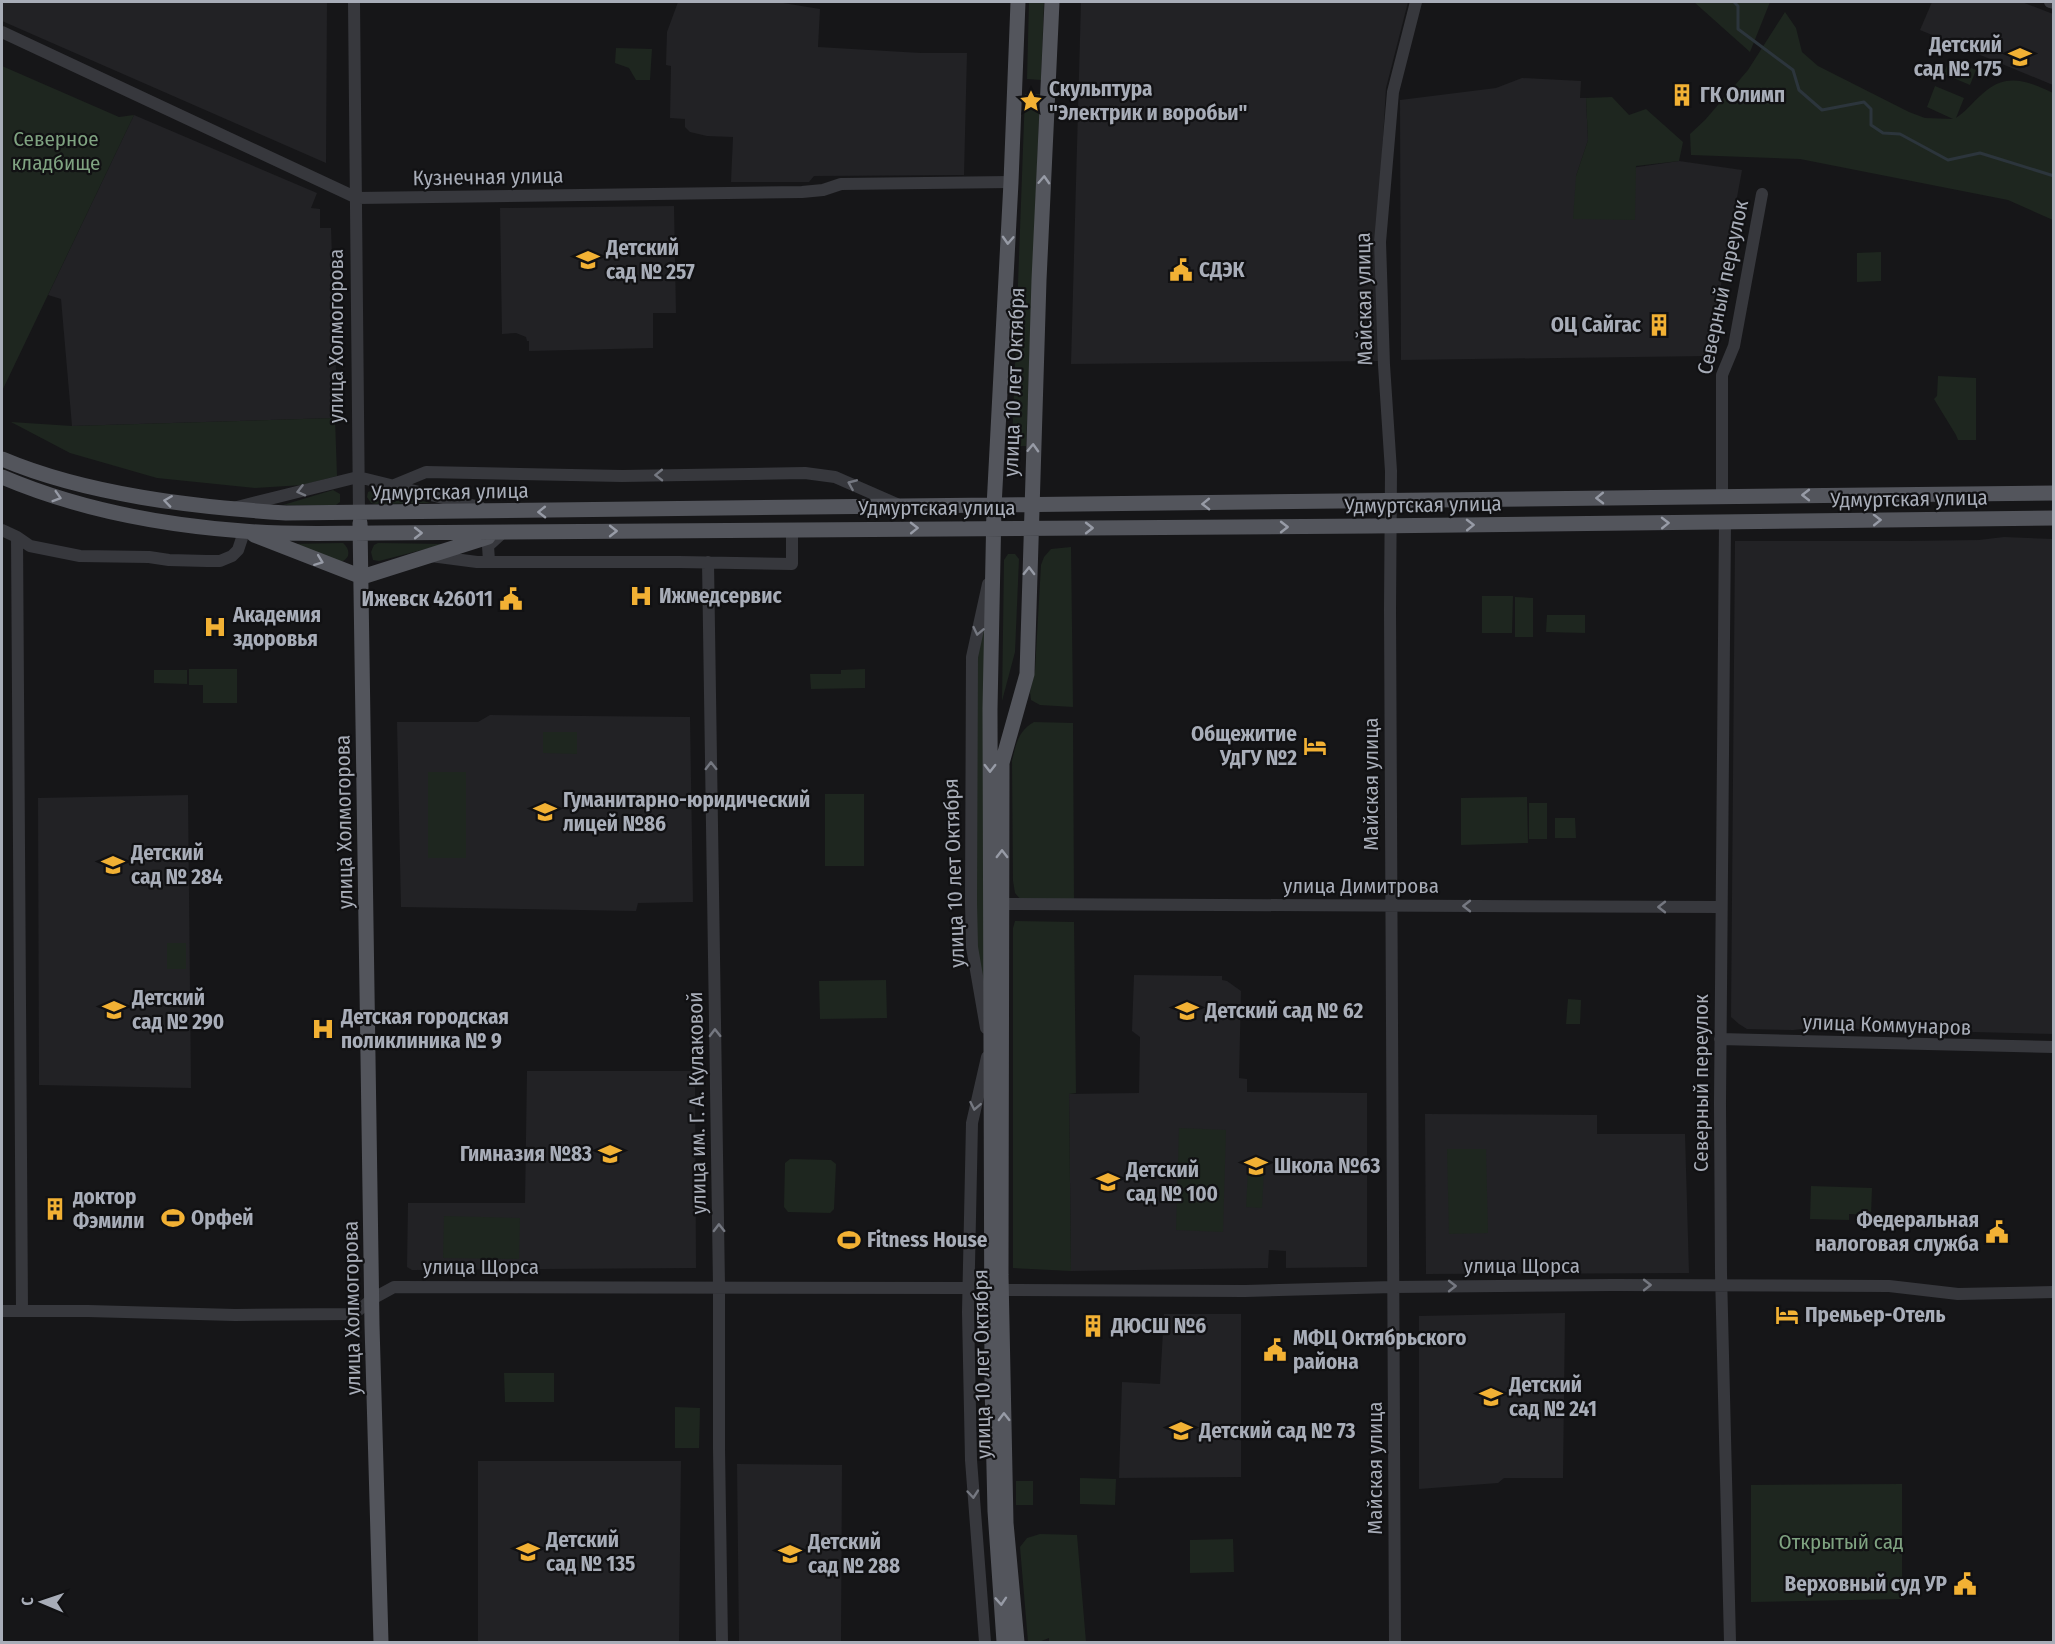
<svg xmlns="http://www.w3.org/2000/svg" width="2055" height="1644" viewBox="0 0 2055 1644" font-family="'Fira Sans Condensed',sans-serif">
<rect width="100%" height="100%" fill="#161618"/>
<path fill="#222225" d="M2,2H327L326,163L2,21Z
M678,2H777L820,9L818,47L921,53H967L964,175L814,176L809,182H731L733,137L707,136L690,132L685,127V119L670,118L671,66L666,65L667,32Z
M1081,2H1408L1386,88L1381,172L1379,361L1071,364Z
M1932,2H2022L2053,14V85L1920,30Z
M1522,78L1581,81L1580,98H1586L1588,140L1576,176L1679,161L1742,170L1708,356L1401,360L1400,100L1496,88Z
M134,115L317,193L311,208L320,209V228H331L337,398H335V418L72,426L61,299L48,295Z
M674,206L676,313H653V348L529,351V341H527L526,337L516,333L502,334L500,208Z
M2004,537L2053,539V1034L1811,1028L1793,1030L1747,1029L1739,1024L1731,1017L1735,541H1908L1979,540Z
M490,715L690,717L693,902L638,903L636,911L401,907L397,722H478Z
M188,795L191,1088L39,1085L38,798Z
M1134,975L1222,976V980L1227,981L1241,991L1239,1078L1247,1079V1092L1367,1093V1267L1286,1268V1251L1269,1250L1268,1268L1071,1271L1069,1094L1139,1093L1140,1037L1132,1031Z
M527,1071H695L696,1268L412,1270L407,1267L408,1203H525Z
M1425,1114L1597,1115V1134H1685L1689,1273L1426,1274Z
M1565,1313L1563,1478H1504L1498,1483L1419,1489V1316Z
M1164,1314H1241V1477L1119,1478L1122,1382L1160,1384Z
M478,1461H681L679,1642H478Z
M737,1464L842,1465L841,1642H739Z"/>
<path fill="#1e261f" d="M1029,2H1044L1041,80L1027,79Z
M1694,2H1770L1750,52Z
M1785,12L1796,28L1802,52L1818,66L1909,112L1925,118L1953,119L1927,107L1935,86L1964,98L1956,118C1968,110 1976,98 1987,90C2009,72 2032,83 2053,93V220L2008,200L1800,159L1691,155L1690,134L1705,120L1748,70Z
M616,48L652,49L650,80H636L629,68L615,63Z
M1949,59L1976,70L1970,85L1944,74Z
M2,66L119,117L134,115L2,391Z
M1025,94H1040L1026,446H1012Z
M1612,97L1629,115L1646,109L1683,142L1679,161L1636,166L1635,220L1573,219L1576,176L1588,140L1586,98Z
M1881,252V281L1857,282V253Z
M1938,376L1976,378V440H1958L1956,435L1934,399L1937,396Z
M335,418L337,476L303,485L255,488L157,478L70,453L11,422L72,426Z
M333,490L340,494V502L336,505H283Z
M374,490L431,503L376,504L371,503L367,497L368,492Z
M343,543C350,549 351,558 341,562L287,544Z
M378,543L445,544L379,561L373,560L371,552L374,545Z
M1071,547L1073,707L1040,705L1031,700L1030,692L1035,670L1041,565L1044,557L1051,549Z
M1008,554H1015L1019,559L1015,652L1002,701L1004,560Z
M1482,596H1513L1512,633H1482Z
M1515,597L1533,598V637H1515Z
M1547,615H1585V633L1546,632Z
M985,619L984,997L977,944L976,650Z
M189,669H237V703H203V685H189Z
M865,669V688L811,689L810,674H841V670Z
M154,670H187V684L154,683Z
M1034,722L1073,723L1074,900H1021L1015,893L1013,881L1012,761C1016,744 1018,731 1034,722Z
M543,732H577V754L543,753Z
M428,772H466V858H428Z
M825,794H864V866H825Z
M1527,797L1528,843L1461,845V798Z
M1529,803H1547V839H1529Z
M1555,818H1575L1576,838H1555Z
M1015,921L1074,922L1076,1093L1069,1094L1071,1271L1013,1268V928Z
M167,943H186V969H167Z
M886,980L887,1018L820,1019L819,981Z
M1568,999L1581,1000L1580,1024H1566Z
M1179,1128L1226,1130L1223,1232L1176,1230Z
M1447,1149H1486L1488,1233L1449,1234Z
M790,1159L831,1160L836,1164L834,1209L830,1213L788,1212L784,1207L785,1163Z
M1248,1170L1264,1171L1262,1208L1246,1207Z
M1811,1186L1872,1188L1871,1215L1849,1214V1220L1810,1219Z
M444,1216L520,1218L519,1259L443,1258Z
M504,1373H554V1402H505Z
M675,1407L700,1408L699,1448H675Z
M1080,1478L1116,1479L1115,1505L1080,1504Z
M1016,1481H1033V1505H1016Z
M1902,1484V1599L1751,1602V1485Z
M1040,1534L1077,1535L1086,1642H1049V1638L1039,1642H1028L1020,1547L1027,1538Z
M1233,1539L1234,1572L1190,1573V1540Z"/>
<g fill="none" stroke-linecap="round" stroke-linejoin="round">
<path stroke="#2c353c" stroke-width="3" d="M1734,2L1738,6V29L1793,70L1799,90L1822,110L1864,102L1871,109V125L1883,133L1900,134L1948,160L1980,153L2054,176"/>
<path stroke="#37383d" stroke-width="12" d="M354,2L359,514
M2050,2L2054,3
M2,32L357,198L802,192L823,190L841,184L1011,182
M392,486L426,472L622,476L805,473L835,477L899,505
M1722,496V375L1734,346L1762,194
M237,507L358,477L480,507
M1725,523L1720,1104L1721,1273L1730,1642
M2,530L17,537L30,546L80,556L149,557L169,560L207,561H220L232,556L238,550L244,532
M17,537L22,1311
M431,556L477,562H679L792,564V530
M489,561L488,546L500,535
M708,562L719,1286V1449L722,1642
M1001,904L1721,907
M986,1028L972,947L971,903L972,657L988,584
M1720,1039L2054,1047
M993,1290L1245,1291L1393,1287L1612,1285L1889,1286L1958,1294L2054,1292
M2,1311H88L235,1315L354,1314L372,1299L394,1287L969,1288
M985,1642L971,1460L968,1312L972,1123L987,1057
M1395,1642L1390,610L1391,471L1384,365L1380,242L1393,92L1416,2"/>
<path stroke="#53555c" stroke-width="15" d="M2,459C87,495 194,507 286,513L2054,493
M2,477C77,509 161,525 243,531C287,535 332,533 376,533L1371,526L2054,518
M360,523L372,1325L381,1642
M254,535L362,577L488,537
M1004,1642L995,1511L992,1383L990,709L994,507L1011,182L1018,2
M1017,1642L1006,1523L1001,1275L1002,763L1027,674L1039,280L1052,2"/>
</g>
<defs><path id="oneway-chevron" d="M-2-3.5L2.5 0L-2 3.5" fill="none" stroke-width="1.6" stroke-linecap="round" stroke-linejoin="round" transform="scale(1.5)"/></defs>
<g stroke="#979ba6">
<use href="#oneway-chevron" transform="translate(1044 180) rotate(-87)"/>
<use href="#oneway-chevron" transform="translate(1008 240) rotate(93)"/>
<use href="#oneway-chevron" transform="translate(1033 448) rotate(-88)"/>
<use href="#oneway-chevron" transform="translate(1806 495) rotate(180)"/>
<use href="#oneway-chevron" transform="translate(57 497) rotate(17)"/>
<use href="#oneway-chevron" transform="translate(1600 498) rotate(179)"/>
<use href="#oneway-chevron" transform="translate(168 501) rotate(-172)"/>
<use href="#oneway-chevron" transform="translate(1206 504) rotate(179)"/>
<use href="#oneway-chevron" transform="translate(542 512) rotate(179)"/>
<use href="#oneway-chevron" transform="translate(1877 520) rotate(-1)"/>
<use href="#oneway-chevron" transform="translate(1665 523) rotate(-1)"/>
<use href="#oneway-chevron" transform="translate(1470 525) rotate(-1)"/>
<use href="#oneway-chevron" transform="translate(1284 527)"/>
<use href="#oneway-chevron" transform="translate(914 528) rotate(-1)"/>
<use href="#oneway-chevron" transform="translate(1089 528)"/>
<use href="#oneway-chevron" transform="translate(613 531)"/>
<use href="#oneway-chevron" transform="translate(418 533)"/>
<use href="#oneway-chevron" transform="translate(319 561) rotate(21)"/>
<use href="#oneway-chevron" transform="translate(1029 571) rotate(-89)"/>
<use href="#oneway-chevron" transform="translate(990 768) rotate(90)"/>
<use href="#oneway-chevron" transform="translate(1002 854) rotate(-90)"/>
<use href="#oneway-chevron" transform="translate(1004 1417) rotate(-91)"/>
<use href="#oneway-chevron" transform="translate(1001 1601) rotate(86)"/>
</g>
<g stroke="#757881">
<use href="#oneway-chevron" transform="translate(659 475) rotate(179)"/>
<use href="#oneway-chevron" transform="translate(852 484) rotate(-157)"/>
<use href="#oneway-chevron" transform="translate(301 491) rotate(166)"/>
<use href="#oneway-chevron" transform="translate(978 631) rotate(102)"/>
<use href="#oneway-chevron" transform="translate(711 766) rotate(-91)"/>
<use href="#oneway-chevron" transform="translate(1467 906) rotate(-180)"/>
<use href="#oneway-chevron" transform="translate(1662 907) rotate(-180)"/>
<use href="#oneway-chevron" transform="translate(715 1033) rotate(-91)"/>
<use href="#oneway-chevron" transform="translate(975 1106) rotate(101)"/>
<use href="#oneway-chevron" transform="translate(719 1228) rotate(-91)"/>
<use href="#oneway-chevron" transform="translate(1647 1285)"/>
<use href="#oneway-chevron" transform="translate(1452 1286)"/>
<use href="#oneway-chevron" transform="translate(973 1494) rotate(85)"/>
</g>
<defs>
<g id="school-bare" transform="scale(1.8)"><path d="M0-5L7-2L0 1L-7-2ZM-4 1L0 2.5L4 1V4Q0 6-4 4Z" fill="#f2b134" stroke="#111113" stroke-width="2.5" paint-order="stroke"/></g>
<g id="building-bare" transform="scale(1.8)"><path d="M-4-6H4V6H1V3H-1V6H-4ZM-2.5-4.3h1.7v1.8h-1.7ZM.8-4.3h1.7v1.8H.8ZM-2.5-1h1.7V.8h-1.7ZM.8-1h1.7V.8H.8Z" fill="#f2b134" stroke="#111113" stroke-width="2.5" paint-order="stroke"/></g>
<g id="sight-bare" transform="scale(1.8)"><path d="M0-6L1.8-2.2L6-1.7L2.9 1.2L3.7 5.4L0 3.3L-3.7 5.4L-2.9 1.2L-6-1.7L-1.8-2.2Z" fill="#f2b134" stroke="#111113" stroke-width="2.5" paint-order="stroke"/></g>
<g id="civic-bare" transform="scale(1.8)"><path d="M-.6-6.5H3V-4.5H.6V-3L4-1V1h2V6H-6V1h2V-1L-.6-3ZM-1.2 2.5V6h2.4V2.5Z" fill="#f2b134" stroke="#111113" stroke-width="2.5" paint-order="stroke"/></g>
<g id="hospital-bare" transform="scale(1.8)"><path d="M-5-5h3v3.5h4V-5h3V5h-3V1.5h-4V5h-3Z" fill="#f2b134" stroke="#111113" stroke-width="2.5" paint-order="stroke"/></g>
<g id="hotel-bare" transform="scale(1.8)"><path d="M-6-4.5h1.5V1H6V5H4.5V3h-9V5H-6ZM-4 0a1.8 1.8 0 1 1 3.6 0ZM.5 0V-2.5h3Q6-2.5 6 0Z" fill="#f2b134" stroke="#111113" stroke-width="2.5" paint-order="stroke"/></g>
<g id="stadium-bare" transform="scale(1.8)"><path d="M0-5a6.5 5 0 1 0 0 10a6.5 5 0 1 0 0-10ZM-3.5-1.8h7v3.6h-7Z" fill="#f2b134" stroke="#111113" stroke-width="2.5" paint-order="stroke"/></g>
</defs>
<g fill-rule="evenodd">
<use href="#school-bare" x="2020" y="57"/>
<use href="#building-bare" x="1682" y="95"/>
<use href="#sight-bare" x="1031" y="101"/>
<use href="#school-bare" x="588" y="260"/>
<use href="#civic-bare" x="1181" y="270"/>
<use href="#building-bare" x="1659" y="325"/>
<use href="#hospital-bare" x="641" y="596"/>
<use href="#civic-bare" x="511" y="599"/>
<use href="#hospital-bare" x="215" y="627"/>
<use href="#hotel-bare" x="1315" y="746"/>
<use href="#school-bare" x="545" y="812"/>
<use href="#school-bare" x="113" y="865"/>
<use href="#school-bare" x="114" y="1010"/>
<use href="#school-bare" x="1187" y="1011"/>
<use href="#hospital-bare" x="323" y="1029"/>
<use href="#school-bare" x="610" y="1154"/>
<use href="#school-bare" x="1256" y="1166"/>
<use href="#school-bare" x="1108" y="1182"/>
<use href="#building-bare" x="55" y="1209"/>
<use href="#stadium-bare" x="173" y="1218"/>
<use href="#civic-bare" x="1997" y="1232"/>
<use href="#stadium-bare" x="849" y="1240"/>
<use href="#hotel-bare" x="1787" y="1315"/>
<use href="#building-bare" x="1093" y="1326"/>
<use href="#civic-bare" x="1275" y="1350"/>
<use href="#school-bare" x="1491" y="1397"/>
<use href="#school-bare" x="1181" y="1431"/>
<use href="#school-bare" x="528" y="1552"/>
<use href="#school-bare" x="790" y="1554"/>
<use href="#civic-bare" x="1965" y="1584"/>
</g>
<g text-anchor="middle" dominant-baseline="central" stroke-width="4.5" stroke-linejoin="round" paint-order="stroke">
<g font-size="21" font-weight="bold" fill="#a8adb8" stroke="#111113" text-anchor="start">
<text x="2002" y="45" text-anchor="end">Детский<tspan x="2002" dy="24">сад № 175</tspan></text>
<text x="1049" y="89">Скульптура<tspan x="1049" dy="24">"Электрик и воробьи"</tspan></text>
<text x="1700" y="95">ГК Олимп</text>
<text x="606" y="248">Детский<tspan x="606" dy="24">сад № 257</tspan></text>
<text x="1199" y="270">СДЭК</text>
<text x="1641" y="325" text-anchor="end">ОЦ Сайгас</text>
<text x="659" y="596">Ижмедсервис</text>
<text x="493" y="599" text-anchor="end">Ижевск 426011</text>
<text x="233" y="615">Академия<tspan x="233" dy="24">здоровья</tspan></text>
<text x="1297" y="734" text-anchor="end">Общежитие<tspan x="1297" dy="24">УдГУ №2</tspan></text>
<text x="563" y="800">Гуманитарно-юридический<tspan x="563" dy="24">лицей №86</tspan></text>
<text x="131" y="853">Детский<tspan x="131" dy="24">сад № 284</tspan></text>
<text x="132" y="998">Детский<tspan x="132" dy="24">сад № 290</tspan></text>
<text x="1205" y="1011">Детский сад № 62</text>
<text x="341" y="1017">Детская городская<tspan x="341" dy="24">поликлиника № 9</tspan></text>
<text x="592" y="1154" text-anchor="end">Гимназия №83</text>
<text x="1274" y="1166">Школа №63</text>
<text x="1126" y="1170">Детский<tspan x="1126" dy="24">сад № 100</tspan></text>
<text x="73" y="1197">доктор<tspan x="73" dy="24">Фэмили</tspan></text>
<text x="191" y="1218">Орфей</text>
<text x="1979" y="1220" text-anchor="end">Федеральная<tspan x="1979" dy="24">налоговая служба</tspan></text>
<text x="867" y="1240">Fitness House</text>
<text x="1805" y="1315">Премьер-Отель</text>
<text x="1111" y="1326">ДЮСШ №6</text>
<text x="1293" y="1338">МФЦ Октябрьского<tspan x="1293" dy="24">района</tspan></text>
<text x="1509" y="1385">Детский<tspan x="1509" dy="24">сад № 241</tspan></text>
<text x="1199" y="1431">Детский сад № 73</text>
<text x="546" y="1540">Детский<tspan x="546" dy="24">сад № 135</tspan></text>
<text x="808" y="1542">Детский<tspan x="808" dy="24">сад № 288</tspan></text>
<text x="1947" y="1584" text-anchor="end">Верховный суд УР</text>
</g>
<g font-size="21" fill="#7fa381" stroke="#111113">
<text x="56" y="139">Северное<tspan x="56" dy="24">кладбище</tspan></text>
<text x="1841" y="1542">Открытый сад</text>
</g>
<g font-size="21" fill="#a8adb8" stroke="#111113">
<text transform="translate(488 177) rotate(-1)">Кузнечная улица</text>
<text transform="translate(1723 287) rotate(-78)">Северный переулок</text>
<text transform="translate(1364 299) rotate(-91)">Майская улица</text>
<text transform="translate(336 336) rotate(-90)">улица Холмогорова</text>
<text transform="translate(1014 382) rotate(-88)">улица 10 лет Октября</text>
<text transform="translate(450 492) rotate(-1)">Удмуртская улица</text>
<text transform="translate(1909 499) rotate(-1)">Удмуртская улица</text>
<text transform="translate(1423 505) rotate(-1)">Удмуртская улица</text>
<text x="937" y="508">Удмуртская улица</text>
<text transform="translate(1371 784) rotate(-90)">Майская улица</text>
<text transform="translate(344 822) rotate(-91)">улица Холмогорова</text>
<text transform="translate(954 873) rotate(-92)">улица 10 лет Октября</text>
<text x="1361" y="886">улица Димитрова</text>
<text transform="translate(1887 1025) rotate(2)">улица Коммунаров</text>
<text transform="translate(1701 1083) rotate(-90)">Северный переулок</text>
<text transform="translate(697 1103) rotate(-91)">улица им. Г. А. Кулаковой</text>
<text x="1522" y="1266">улица Щорса</text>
<text x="481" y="1267">улица Щорса</text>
<text transform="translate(352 1308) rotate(-91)">улица Холмогорова</text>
<text transform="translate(982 1364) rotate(-91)">улица 10 лет Октября</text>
<text transform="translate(1375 1468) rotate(-90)">Майская улица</text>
</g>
</g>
<rect width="2055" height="1644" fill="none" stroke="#a8adb8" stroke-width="6"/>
<g transform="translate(42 1602) rotate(272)" stroke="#111113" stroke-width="4.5" paint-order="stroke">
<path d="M0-4.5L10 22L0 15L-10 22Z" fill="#a8adb8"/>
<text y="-9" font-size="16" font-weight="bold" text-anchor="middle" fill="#a8adb8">С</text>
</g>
</svg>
